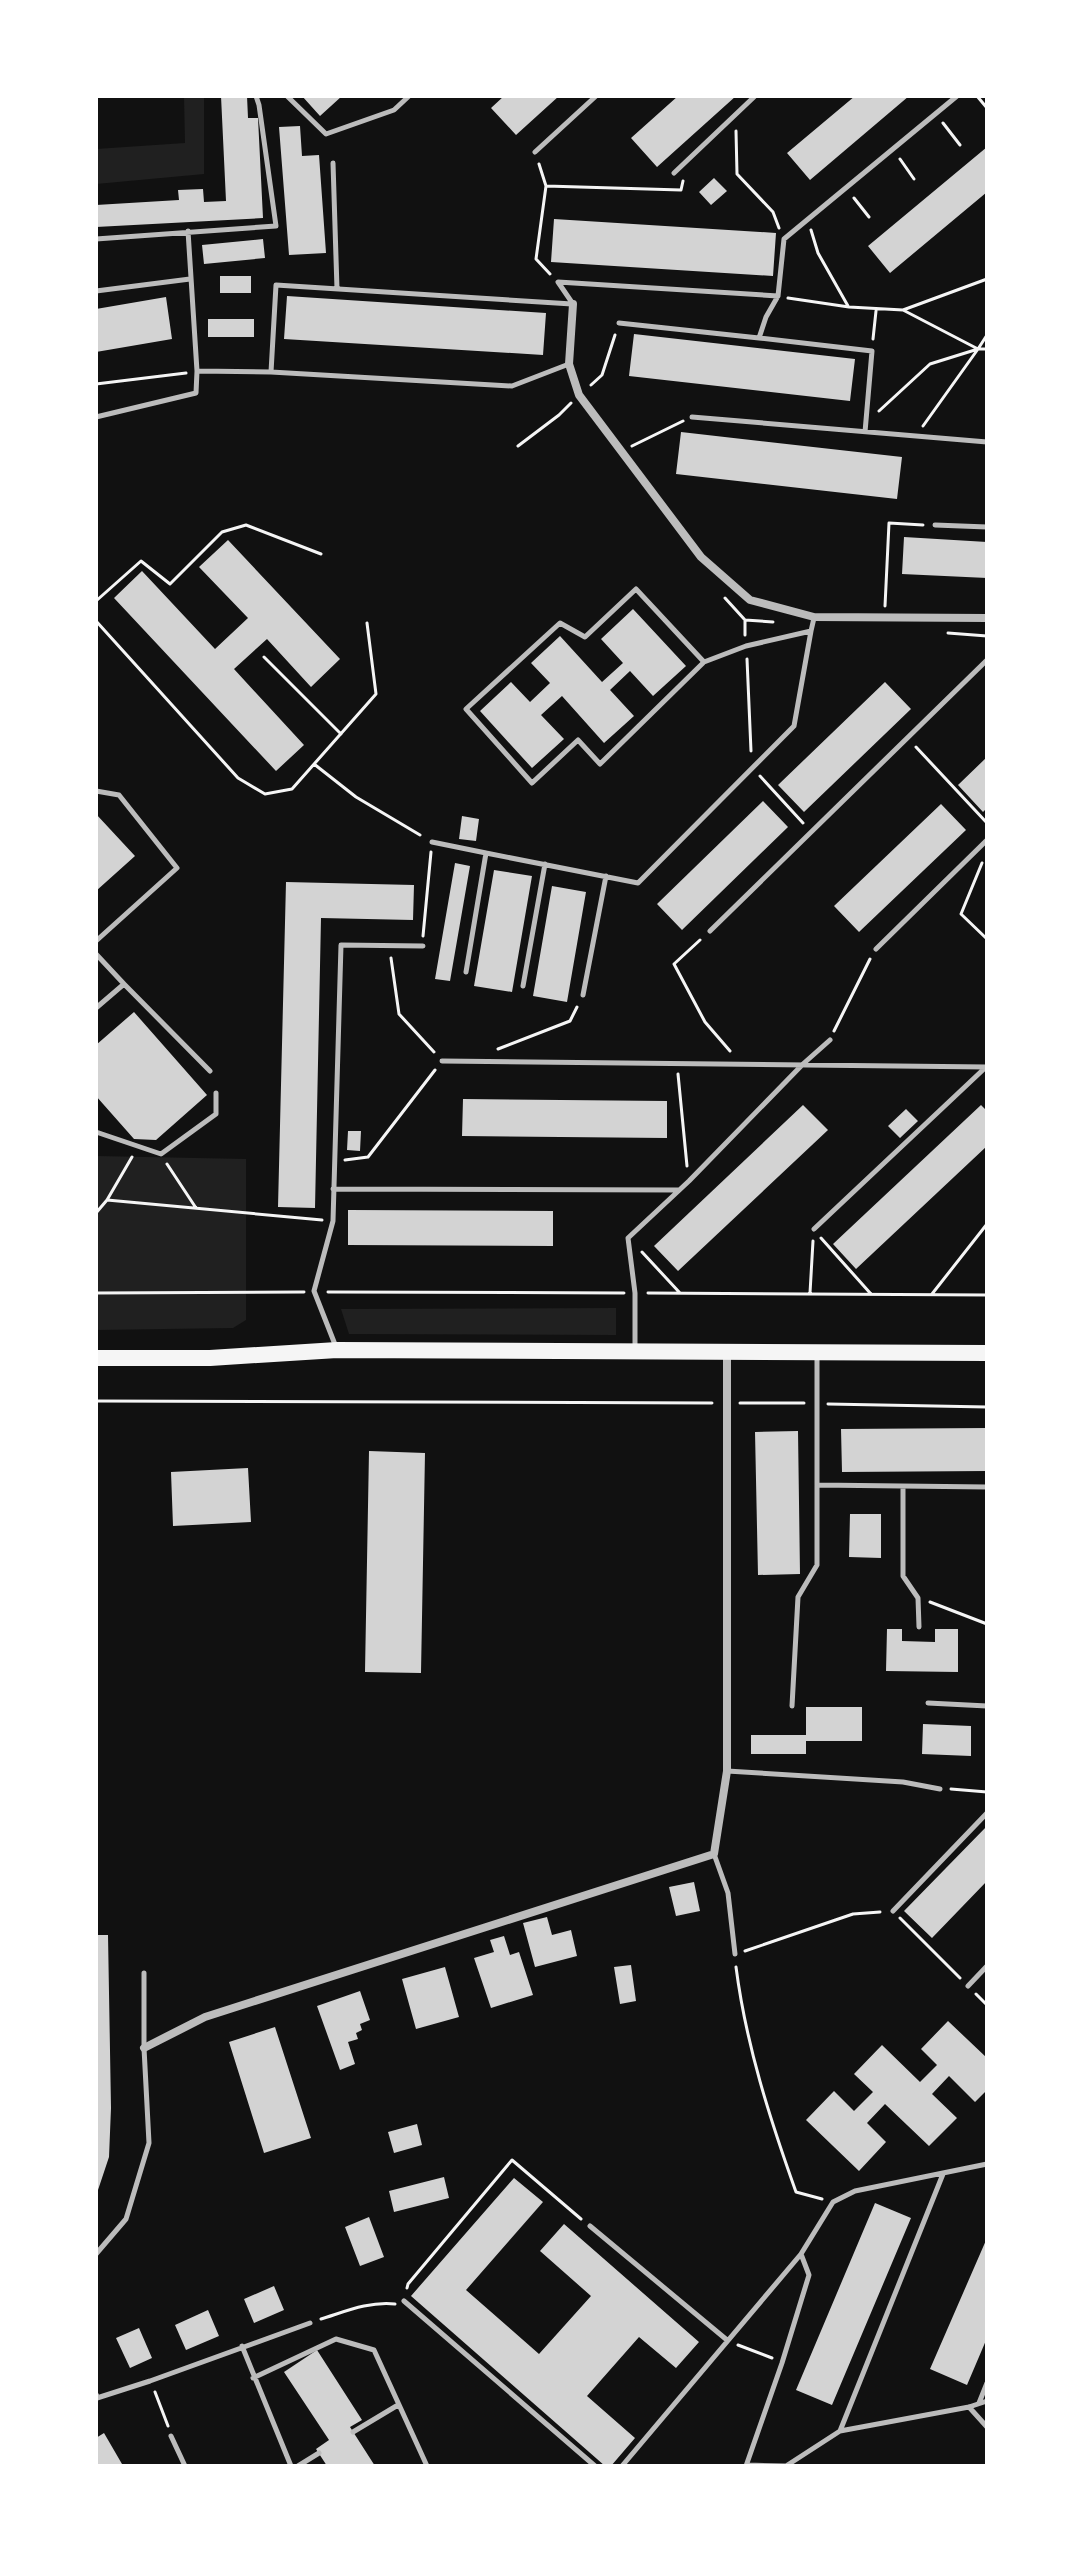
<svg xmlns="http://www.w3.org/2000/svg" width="1083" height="2562" viewBox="0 0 1083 2562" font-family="'Noto Sans',sans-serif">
<rect width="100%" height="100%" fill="#111"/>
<path fill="#202020" d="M184,96H204V174L96,184V149L185,143Z
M96,1156L246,1159V1320L233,1328L96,1330Z
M616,1308V1335L349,1334L341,1309Z"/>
<path fill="#d3d3d3" d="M221,96H247L248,118H258L263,218L96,227V205L179,200L178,190L203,189L204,202L226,201Z
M302,96H342L320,116Z
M504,96H559L516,135L491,108Z
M678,96H736L657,167L631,138Z
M855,96H909L810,180L787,153Z
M300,126L302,156L319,155L326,253L289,255L279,127Z
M987,147V192L890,273L868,246Z
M714,178L727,191L711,205L699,192Z
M554,219L776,233L773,276L551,262Z
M263,239L265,258L204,264L202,245Z
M220,276H251V293H220Z
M287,296L546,313L543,355L284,339Z
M166,297L172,339L96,352V309Z
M208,319H254V337H208Z
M634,334L855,359L850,401L629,376Z
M681,432L902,457L897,499L676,474Z
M904,537L987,542V578L902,574Z
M228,540L340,659L311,687L267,639L234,669L304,745L276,771L114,598L142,571L215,649L248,618L199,567Z
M633,609L686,666L653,696L630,671L610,690L634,716L604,743L562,696L541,715L564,739L532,768L480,711L511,682L530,702L550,683L531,663L560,636L602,682L623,663L601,639Z
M885,682L911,709L804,812L778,785Z
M987,757V808L983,812L958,785Z
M763,801L788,827L682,930L657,904Z
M941,804L966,830L859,932L834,906Z
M96,814L135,856L96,891Z
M462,816L479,819L476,841L459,839Z
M455,863L470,866L450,981L435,979Z
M494,870L532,876L512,992L474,986Z
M286,882L414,885L413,920L321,918L315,1208L278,1207Z
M552,886L586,892L567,1002L533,996Z
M134,1012L207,1095L156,1140L134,1139L96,1096V1045Z
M463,1099L667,1101V1138L462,1136Z
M803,1105L828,1130L678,1271L654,1246Z
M981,1105L987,1111V1146L856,1269L833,1244Z
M906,1109L918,1121L900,1138L888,1126Z
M348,1131H361L360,1151L347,1150Z
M348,1210L553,1211V1246L348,1245Z
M987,1428V1471L842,1472L841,1429Z
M798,1431L800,1574L758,1575L755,1432Z
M369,1451L425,1453L421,1673L365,1672Z
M248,1468L251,1522L173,1526L171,1472Z
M850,1514H881V1558L849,1557Z
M887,1629H902V1641L935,1642V1629H958V1672L886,1671Z
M806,1707H862V1741H806V1754H751V1735H806Z
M923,1724L971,1726V1756L922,1754Z
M987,1826V1881L932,1938L904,1911Z
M694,1882L700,1911L676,1916L669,1887Z
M547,1917L552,1935L571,1930L577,1956L535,1967L523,1923Z
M96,1935H108L111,2108L109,2157L96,2196Z
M504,1936L510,1955L519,1952L533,1995L491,2008L474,1958L494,1952L490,1940Z
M631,1965L636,2001L620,2004L614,1967Z
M445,1967L459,2017L416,2029L402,1979Z
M360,1991L370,2020L360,2024L362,2030L356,2033L358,2039L348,2042L355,2064L340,2070L317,2006Z
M948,2021L987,2058V2090L975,2102L949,2076L932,2094L957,2118L929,2146L885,2104L867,2123L886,2142L859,2171L806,2120L834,2091L854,2111L873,2092L854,2074L882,2045L920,2082L937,2065L921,2049Z
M275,2027L311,2138L264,2153L229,2042Z
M417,2124L422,2145L394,2153L388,2132Z
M444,2177L449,2198L394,2212L389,2191Z
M514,2178L543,2202L466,2290L539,2354L591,2296L540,2251L564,2224L699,2342L676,2368L639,2337L587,2396L635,2438L611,2466H605L411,2296Z
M875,2203L911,2218L832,2405L796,2390Z
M369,2217L384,2257L360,2266L345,2227Z
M987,2238V2338L967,2385L930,2369Z
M274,2286L284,2310L254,2323L244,2299Z
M208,2310L219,2336L186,2350L175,2325Z
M139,2328L152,2358L130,2368L116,2338Z
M317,2350L362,2420L350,2427L375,2466H327L316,2449L329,2440L284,2372Z
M104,2433L122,2464L124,2466H96V2438Z"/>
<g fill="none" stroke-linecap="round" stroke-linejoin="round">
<path stroke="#f5f5f5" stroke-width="3" d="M977,96L987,108
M943,123L960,145
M736,131L737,174L773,212L779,228
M900,159L914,179
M539,164L546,186L536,259L550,274
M546,186L681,190L683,181
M854,198L869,217
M811,230L818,253L848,306
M788,298L849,307L903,310L978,349
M903,310L987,279
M873,339L876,311
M96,384L186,373
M591,385L602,375L615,335
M879,411L930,364L978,349L987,335
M923,426L978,349H987
M518,446L559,415L571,403
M632,446L683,421
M725,598L745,620V635
M96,601L141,561L170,584L222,532L246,525L321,554
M885,606L889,523L923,525
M745,620L773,622
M96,621L238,778L265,794L292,789L376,694L367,623
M948,633L987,636
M264,657L341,734
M747,659L751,751
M916,747L987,823
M314,764L356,797L420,835
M760,776L803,823
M982,863L961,914L987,939
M423,936L431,852
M700,940L674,964L705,1022L730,1051
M391,958L399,1014L434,1052
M834,1031L870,959
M498,1049L570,1021L577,1007
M678,1074L687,1166
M345,1160L368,1157L435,1070
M167,1164L196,1208
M107,1200L322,1220
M96,1213L107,1200L132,1157
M821,1238L871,1294
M642,1252L680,1293
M328,1292L624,1293
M96,1293L304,1292
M648,1293L987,1295
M810,1293L813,1241
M932,1294L987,1224
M96,1401L712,1403
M740,1403H804
M828,1404L987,1407
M930,1602L987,1624
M951,1789L987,1792
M900,1918L960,1978
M745,1951L853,1914L880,1912
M736,1967C746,2045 770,2119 796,2192L822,2199
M976,1994L987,2005
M407,2288L408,2284L512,2160L581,2219
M321,2319C344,2312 369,2301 395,2304
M738,2345L772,2358
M155,2392L168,2426"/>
<path stroke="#bcbcbc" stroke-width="5" d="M287,96L326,134L394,110L409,96
M535,152L596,96
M333,163L337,289
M674,173L755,96
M96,239L276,226L259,105L256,96
M96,291L190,279
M573,304L558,282L778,296L784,239L957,96
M619,323L759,338L766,317L778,296
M759,338L872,351L865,432
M197,371L271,372L512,386L569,364
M271,372L276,285L572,304
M96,417L196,393L197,371L188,231
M692,417L987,442
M935,525L987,527
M704,662L600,764L578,740L532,783L466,709L560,623L585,637L636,589L704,662L746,646L811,631L814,618
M96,791L119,795L177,868L96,941
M432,842L486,853
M710,931L987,660
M876,949L987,840
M96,954L124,984L96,1008
M466,972L486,853L638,883L794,726L811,631
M124,984L210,1071
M523,986L545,864
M583,995L606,876
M442,1061L987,1067
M96,1132L161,1154L216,1114V1093
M333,1189L679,1190
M814,1229L986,1067
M336,1347L314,1291L333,1221L341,945L423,946
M635,1350V1293L628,1238L689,1181L803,1064L830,1040
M817,1485L987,1487
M903,1487V1576L918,1598L919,1627
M928,1703L987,1706
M792,1706L798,1597L817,1565V1354
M727,1771L903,1782L940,1789
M714,1854L728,1893L735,1954
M893,1911L987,1813
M968,1986L987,1966
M590,2226L727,2340
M96,2254L126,2219L149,2143L144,2048V1973
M404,2301L595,2466
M242,2346L291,2466
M253,2378L336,2339L374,2350L427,2466
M96,2394L97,2398L150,2381L310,2323
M979,2403L987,2383
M969,2407L987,2427
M840,2431L943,2174
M353,2432L398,2405
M171,2436L185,2466
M747,2465L786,2466L840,2431L969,2407L987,2401
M298,2466L319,2453
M622,2466L801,2254
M746,2466L782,2363L809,2275L801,2254L833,2202L855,2191L987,2164"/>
<path stroke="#bcbcbc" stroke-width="8" d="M573,304L569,364L579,395L701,557L750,600L814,617L987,618
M144,2048L205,2017L714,1854L727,1771V1352"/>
<path stroke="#f5f5f5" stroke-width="16" d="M96,1358H210L337,1350L987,1353"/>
</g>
<rect width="1083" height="2562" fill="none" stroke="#ffffff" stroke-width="196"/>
</svg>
